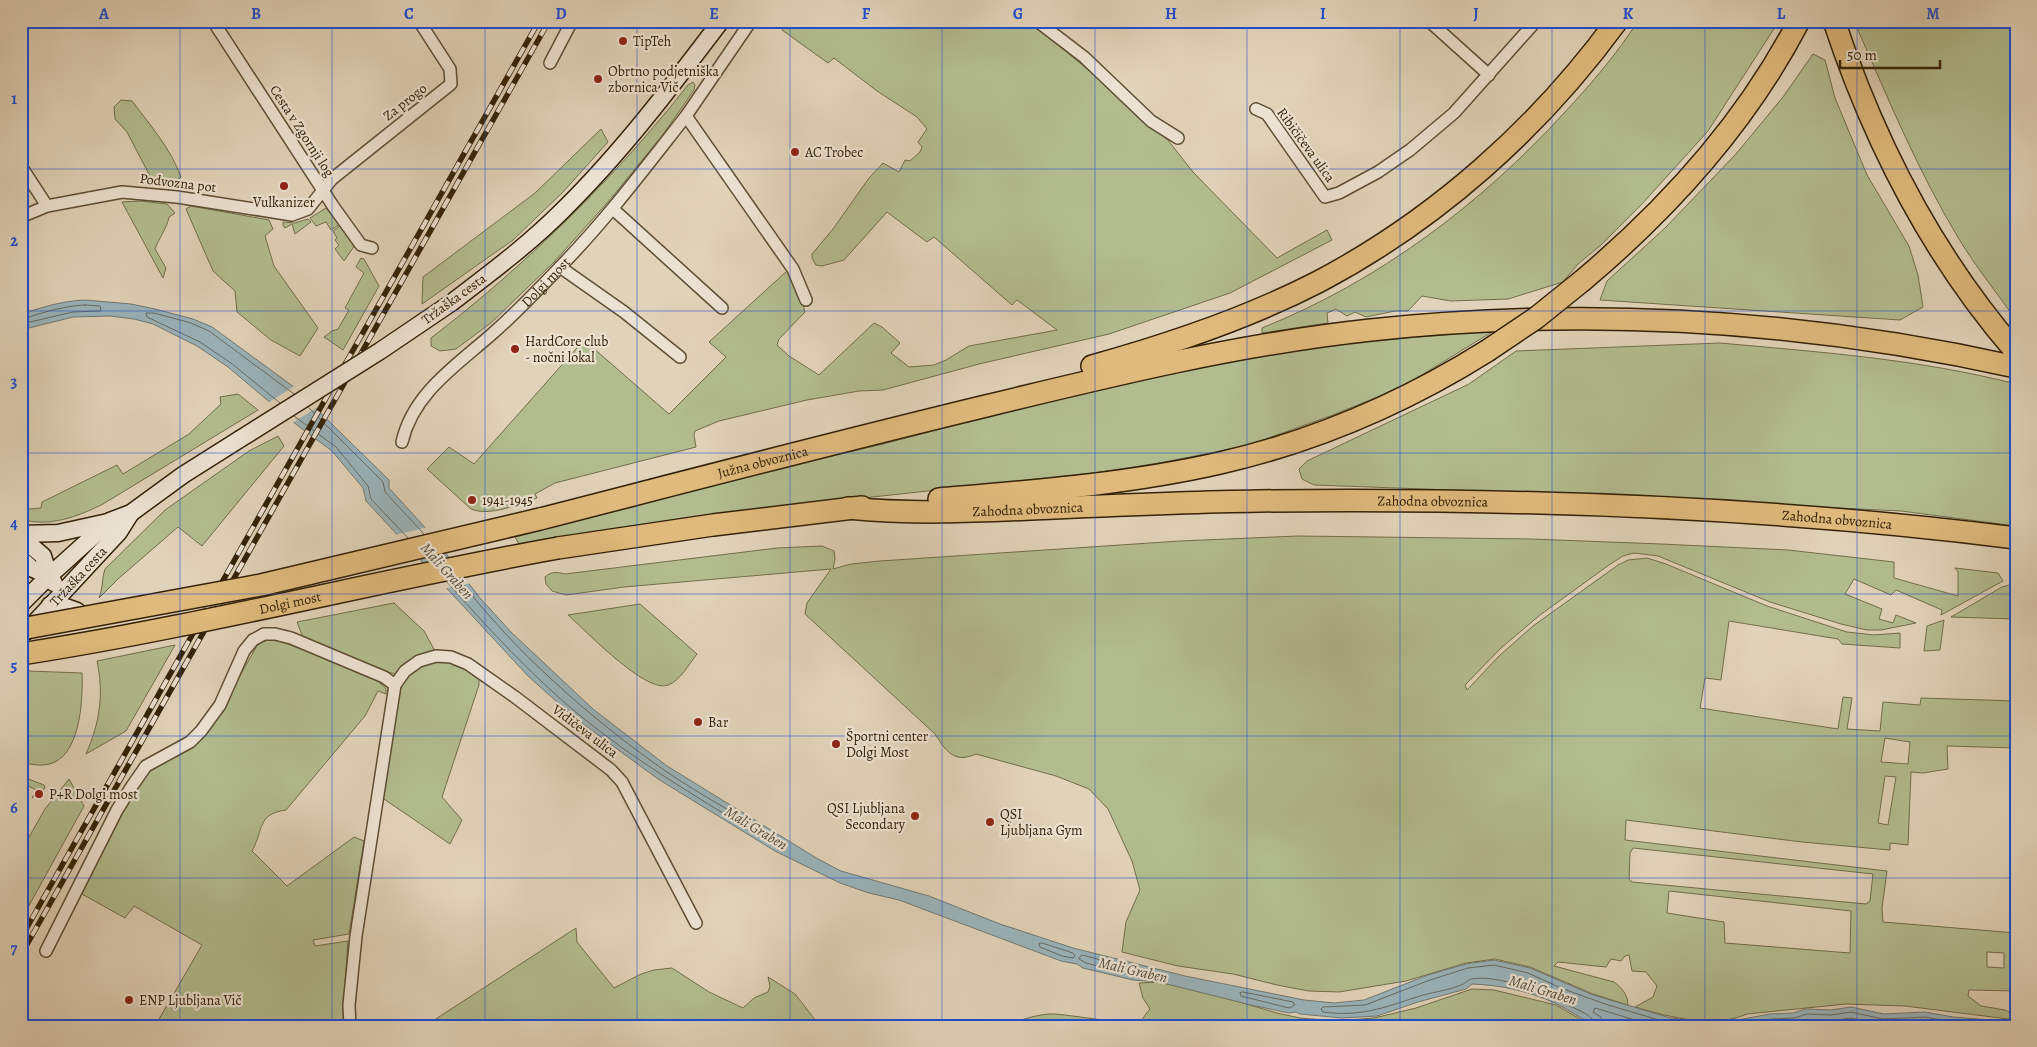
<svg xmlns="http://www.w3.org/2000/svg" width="2037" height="1047" viewBox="0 0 2037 1047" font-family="Alegreya,serif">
<rect width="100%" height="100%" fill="#e1d3b9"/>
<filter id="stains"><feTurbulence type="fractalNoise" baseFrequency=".004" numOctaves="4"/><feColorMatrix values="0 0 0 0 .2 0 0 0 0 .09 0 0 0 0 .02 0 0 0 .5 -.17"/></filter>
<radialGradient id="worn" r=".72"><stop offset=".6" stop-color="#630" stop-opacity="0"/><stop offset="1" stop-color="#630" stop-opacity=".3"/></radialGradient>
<path fill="#b2bc8f" stroke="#726e4a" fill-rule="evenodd" d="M789,21H1021L1040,30L1092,73L1147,125L1167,139L1193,172L1277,258L1327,230L1332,240L1230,293L1109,334L979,364L883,390L859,391L807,400L719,421L695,431L694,435L696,447L555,483L535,494L537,498C517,504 491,517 471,509L427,469L449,447L474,464L584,340L669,414L726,357L709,342L788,270L801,298L805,312L779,339L777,345L789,356L819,375L874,323L882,327L900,343L891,353L909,367L934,365L946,360L969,346L1057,330L1017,300L1012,305L934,237L927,242L887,212L844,260L822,266L816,265L812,258V254L833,229L869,178L883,163L899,172L905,160L910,161L920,152L922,147L918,142L927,129L917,117L877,91L834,58L828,63L782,30Z
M1638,21H1779L1708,131L1642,204L1601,245L1578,264L1563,282L1508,299L1451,301L1422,296L1408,311H1395L1366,317L1355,312L1347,316L1336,309L1327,313L1328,323L1262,333V328C1379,281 1480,205 1565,112C1592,83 1616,55 1638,21Z
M1857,21H2016V320C1997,293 1976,267 1959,239C1919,173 1889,101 1858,30Z
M1813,54L1825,60L1835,98L1867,175L1909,246L1918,275L1923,307L1900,320L1600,300L1607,281L1665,228L1736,154L1783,97Z
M693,82L695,85L694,90L662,136L608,202L555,261L492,322L456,349L440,351L431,346V338C526,265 614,179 688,85Z
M121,100L132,101C150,125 171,149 181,177L175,182L152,180L127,132L115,119L114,107Z
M601,129L608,142L563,192L513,240L422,304L423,277L535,193Z
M140,201L167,204L175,213L169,217C167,228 159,238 155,249L166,268L163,278L122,202Z
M191,206L269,220L273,229L265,236L274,266L318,328L300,356L271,340L237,312L235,291L213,271L186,209Z
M326,208L340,224L331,230L326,222L316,226L310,218Z
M308,219L311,222L295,234L292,224L285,228L283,225V222L295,223Z
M341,225L354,243L353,248L344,261L335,249L339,245L335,240L337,238L333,231Z
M361,258L364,259L379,286L343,350L324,337L332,331L338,329L349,310L345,308L364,273L356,267Z
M1492,332L1402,387L1333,415L1246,446L1159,463L1094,473L706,515L519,544L515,537L715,483L883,444L1042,402L1255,355L1390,336Z
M1720,343C1819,352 1919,359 2016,384V526L1901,511L1480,491L1314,485L1302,479L1299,469L1307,461L1469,384L1516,351Z
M238,394L258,410L103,504C79,516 49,528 21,519V507L30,509L41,508L42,502L117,465L123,474L189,434L221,404L220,397Z
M278,436L284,446L202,546L178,527L118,579L99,598C103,588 102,578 105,569L165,510L249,451Z
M1298,536L1531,539L1661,544L1788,550L1894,562V578L1958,596V572L1955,568L1998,573L2003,581L1941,615L1942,610L1896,590L1891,595L1854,579L1845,594L1882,609L1879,619L1893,623L1896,615L1916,623L1881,630H1867L1841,624L1770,602L1658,556L1634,553L1623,556L1609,565L1540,615L1501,648L1465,685L1467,690L1499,656L1533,626L1618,565L1628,560L1647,558L1666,564L1767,606L1847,632L1874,635L1900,633V648L1842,644L1838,639L1729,621L1721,680L1705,678L1700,708L1838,729L1843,697L1852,698L1847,729L1880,731L1883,702L1920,705L1921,698L2016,701V748L1947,746L1948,769L1923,773L1911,772L1908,845L1890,843V850L1802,842L1626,820L1625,840L1887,871L1882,908L1883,922L2016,933V991L1969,990L1968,996L1981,1006L2005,1010L2016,1015V1020L1905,1006L1846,1004L1747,1014C1713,1029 1670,1017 1635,1007L1653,997L1657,986L1646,972L1632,971L1629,955L1625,956L1621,961L1611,959L1606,967L1558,962L1554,966L1614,982C1622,988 1628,995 1628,1005L1593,994L1530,967L1495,959L1466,963L1406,981L1339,992L1309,991L1277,985L1233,974L1178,966L1122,952L1126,922L1140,890L1132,861L1108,809L1089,789L1056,776L976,754C954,764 946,751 935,734L805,614L807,603L831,569L624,587L566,595L552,591L546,584L545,577C552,571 557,572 565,574L777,548L822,546L834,551L835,559L833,569L851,564L880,561L1180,541ZM1885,738L1910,742L1908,764L1881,762ZM1885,776L1896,777L1888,825L1878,823ZM1633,848L1873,874L1870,901L1866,904L1632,882L1629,879L1630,853ZM1669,891L1851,911L1850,953L1725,943L1724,922L1667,913ZM1987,952L2004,953V968L1987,967Z
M2016,583V619L1951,617L2002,587Z
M394,603L424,631L435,651L415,660L396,674L379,670L304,640L297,622Z
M640,604L697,654C689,664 680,681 668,685C646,694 585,630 568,615Z
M1944,620L1940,650L1924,651L1927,626Z
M270,639L277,640C300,649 375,672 386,689V694L378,691L365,716L286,810C257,814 264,829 252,851L287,886L354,837L364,841L349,934L313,940L315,946L348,941L344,997L345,1026H155L202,945L134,906L125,918L80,893L111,832L149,769L161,762L222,707L258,644Z
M175,645L126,731L86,754C100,722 104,695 97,661Z
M441,660C456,662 467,669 479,677V685L442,797L462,820L450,844L381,797L401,687C413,667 420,665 441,660Z
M28,671L82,673C83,697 81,749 55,762C45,767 32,765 21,762V675Z
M21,776L44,785L45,788L32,798L36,790L21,782Z
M69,779L84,806L21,920V851L45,809Z
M576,928L577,942L614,988L641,974L654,970L672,968L709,992L743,1008L754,998L768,992L770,986L768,977L795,994L820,1026H425Z
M1159,982L1226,998L1277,1013L1300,1018L1337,1021L1374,1018L1416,1008L1472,989L1494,990L1556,1005L1592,1026H1004C1018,1021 1034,1015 1049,1014C1066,1013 1131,1027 1140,1021C1144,1018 1147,1012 1150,1009L1143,998L1139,983Z"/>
<path fill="#9ab4bb" stroke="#717973" d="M85,300L131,304L155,309L193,319L212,327L294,387L389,480V488L431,534L480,598L512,633L593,709L667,766L818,859L841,871L929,896L1000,924L1073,948L1185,976L1304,1000L1334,1003L1364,1000L1428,975L1466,964L1494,960L1530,968L1593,995L1671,1018L1705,1022H1727L1770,1014L1793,1013L1806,1009L1831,1010L1851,1007L1884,1014L1925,1012L1953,1017L2016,1022V1026H1596C1582,1019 1569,1010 1555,1003C1528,991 1501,985 1472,984L1466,989L1418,1002L1377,1016L1342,1018L1300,1014L1296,1012L1289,1013L1251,1005L1159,982L1133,980L1083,968L1077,964L1061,961L899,900L869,893L840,883L775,851L658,779L575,718L528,676L366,501L363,488L332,451L297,425L228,367L197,346L153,324L134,319L110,316L73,317L21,330V314C43,307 62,301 85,300Z"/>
<path fill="#e1d3b9" d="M296,385L318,407L292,423L268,403Z
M428,527L449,553L417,560L395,535Z
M452,557L472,583L443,589L421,564Z"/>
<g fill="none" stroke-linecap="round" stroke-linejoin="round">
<path stroke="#666a60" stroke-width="1" d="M85,305L100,306L101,310L99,311L73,312L30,322L28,320L29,317C48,311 65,306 85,305Z
M280,403L231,363L200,342L147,317L146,313H154L191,323L209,331L294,394
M308,407L383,482L385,492L424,534
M294,416L336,447L368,486L371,499L408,538
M447,582C487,627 531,675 578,714C640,765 709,804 777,846L784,847V844C745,818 703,797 664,770C590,718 515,652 459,579
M1042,943L1073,953L1075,956L1073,958L1062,956L1040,947L1039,944Z
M1082,955L1140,970L1142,973L1140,975H1134L1086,963L1079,959Z
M1243,992L1293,1002L1295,1005L1289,1008L1241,996L1240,993Z
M1596,1026C1595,1016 1578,1010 1570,1006C1547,993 1497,974 1471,979C1467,980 1465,984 1461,985C1447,991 1431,992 1417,997C1383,1008 1360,1017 1323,1012L1321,1009L1323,1007L1365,1005L1430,980L1468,968L1494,965L1528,973L1561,988L1605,1004L1669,1023L1691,1026
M1603,1026L1601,1017L1593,1012L1595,1008L1655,1026
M1734,1026L1771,1019L1794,1018L1807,1014L1831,1015L1851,1012L1883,1019L1925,1017L1952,1022L2005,1026
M1771,1026L1796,1024L1808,1020L1831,1021L1851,1018L1883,1025L1925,1024L1938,1026"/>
<g stroke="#5e4e33" stroke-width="14">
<g id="street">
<path d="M213,21L333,206L361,245L372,248"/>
<path d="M751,21L686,116L793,269L806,300"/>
<path d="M1037,21L1084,57L1151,121L1178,138"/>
<path d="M1429,21L1489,75"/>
<path d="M550,63L572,21"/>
<path d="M1256,109L1267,114L1325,197L1339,193L1378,172L1410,150L1454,113L1536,21"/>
<path d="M21,166L47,206"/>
<path d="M613,209L722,308"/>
<path d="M21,217L47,206L122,192L177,197L292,215L308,209L332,179L451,84L450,69L419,21"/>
<path d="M560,267L624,312L680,357"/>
<path id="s1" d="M402,442C413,393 457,365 492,334C516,313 538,290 560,267C606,220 645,168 686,116"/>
<path d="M46,951L117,810L132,786L146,766L190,742L201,731L220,705L244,651L253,640L264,634H275L291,638L384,677L395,685"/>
<path d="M350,1026L349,1005L356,936L395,685L405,671L419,661L436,656L451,657L468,664L515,697L611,770L622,782L696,923"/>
</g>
</g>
<g stroke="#332106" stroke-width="19">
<g id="secondary">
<path d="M451,303C489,274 528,245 562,211C621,153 671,87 721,21"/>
<path d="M21,534L58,533L108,522"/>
<path d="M21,537L43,556L49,576L54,583"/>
<path d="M21,559L31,568L49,576"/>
<path d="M21,604L49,576L110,521L131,513L183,475L240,439"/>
<path d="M50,605L63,606L77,611"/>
<path id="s2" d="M27,631L119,532L131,513"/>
</g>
</g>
<g stroke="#332106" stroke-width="24">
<g id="highway">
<path d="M1834,21C1874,142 1932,255 2016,352"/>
<path d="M1582,281C1669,208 1746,123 1799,21"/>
<path d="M1092,366C1168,345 1248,318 1318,282C1436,220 1539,128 1617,21"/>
<path d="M939,499C1033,491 1128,484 1220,463C1316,441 1404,403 1487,351"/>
<path id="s3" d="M848,508C917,515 985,511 1054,508C1122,505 1191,502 1259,501C1511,498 1765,506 2016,538"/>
<path id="s4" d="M540,519C688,481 837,442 986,406C1113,375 1240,344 1371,330C1586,307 1804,320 2016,367"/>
<path d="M558,548L713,525L862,507"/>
</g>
</g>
<use href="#street" stroke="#ece2d2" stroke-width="11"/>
<use href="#secondary" stroke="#ece2d2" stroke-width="16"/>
<use href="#highway" stroke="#e0ba7c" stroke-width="21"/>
<g stroke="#332106" stroke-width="5.5">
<path id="rail" d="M21,938L539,21
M21,955L549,21"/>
</g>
<use href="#rail" stroke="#ece2d2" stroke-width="4" stroke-dasharray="11" stroke-linecap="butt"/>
<g stroke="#332106" stroke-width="19" stroke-linecap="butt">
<path id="secondary-bridge" d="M240,439L380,351L451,303"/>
</g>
<g stroke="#332106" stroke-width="24" stroke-linecap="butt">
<g id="highway-bridge">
<path d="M1487,351L1536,318L1582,281"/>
<path d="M21,629L261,585L540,519"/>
<path id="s5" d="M21,654C202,626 379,580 558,548"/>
</g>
</g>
<use href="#secondary-bridge" stroke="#ece2d2" stroke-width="16"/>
<use href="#highway-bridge" stroke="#e0ba7c" stroke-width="21"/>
</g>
<path fill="none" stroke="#1d4ed8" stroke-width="1" stroke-opacity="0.55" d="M180,21V1026M332,21V1026M485,21V1026M637,21V1026M790,21V1026M942,21V1026M1095,21V1026M1247,21V1026M1400,21V1026M1552,21V1026M1705,21V1026M1857,21V1026M21,169H2016M21,311H2016M21,453H2016M21,594H2016M21,736H2016M21,878H2016"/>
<g fill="#8f2418" stroke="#ece2d2" stroke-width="2">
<circle cx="623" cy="41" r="5"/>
<circle cx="598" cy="79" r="5"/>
<circle cx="795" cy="152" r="5"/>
<circle cx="284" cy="186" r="5"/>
<circle cx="515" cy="349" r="5"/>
<circle cx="472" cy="500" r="5"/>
<circle cx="698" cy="722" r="5"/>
<circle cx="836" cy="744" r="5"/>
<circle cx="39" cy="794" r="5"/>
<circle cx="915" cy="816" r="5"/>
<circle cx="990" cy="822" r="5"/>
<circle cx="129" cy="1000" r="5"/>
</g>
<g text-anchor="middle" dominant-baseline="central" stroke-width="4.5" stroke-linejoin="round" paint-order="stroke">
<g font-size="14" fill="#332106" stroke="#ece2d2" text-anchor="start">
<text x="633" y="41">TipTeh</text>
<text x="608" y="71">Obrtno podjetniška<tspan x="608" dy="16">zbornica Vič</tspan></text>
<text x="805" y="152">AC Trobec</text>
<text x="284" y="202" text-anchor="middle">Vulkanizer</text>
<text x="525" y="341">HardCore club<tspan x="525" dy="16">- nočni lokal</tspan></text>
<text x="482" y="500">1941-1945</text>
<text x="708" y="722">Bar</text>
<text x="846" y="736">Športni center<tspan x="846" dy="16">Dolgi Most</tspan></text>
<text x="49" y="794">P+R Dolgi most</text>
<text x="905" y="808" text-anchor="end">QSI Ljubljana<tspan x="905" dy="16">Secondary</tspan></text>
<text x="1000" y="814">QSI<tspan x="1000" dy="16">Ljubljana Gym</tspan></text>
<text x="139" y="1000">ENP Ljubljana Vič</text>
</g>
<g font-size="14" fill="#332106" stroke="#ece2d2">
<text transform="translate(405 102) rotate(-38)">Za progo</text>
<text transform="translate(302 131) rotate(57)">Cesta v Zgornji log</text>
<text transform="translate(1306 145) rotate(54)">Ribičičeva ulica</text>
<text transform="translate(178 183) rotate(7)">Podvozna pot</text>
<text stroke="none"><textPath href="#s1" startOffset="218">Dolgi most</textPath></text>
<text transform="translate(454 299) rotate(-36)">Tržaška cesta</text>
<text stroke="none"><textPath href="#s4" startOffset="230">Južna obvoznica</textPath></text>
<text stroke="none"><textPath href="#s3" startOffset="585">Zahodna obvoznica</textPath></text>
<text stroke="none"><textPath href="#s3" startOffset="180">Zahodna obvoznica</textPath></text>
<text stroke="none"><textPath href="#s3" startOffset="990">Zahodna obvoznica</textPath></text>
<text stroke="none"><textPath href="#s2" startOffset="75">Tržaška cesta</textPath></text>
<text stroke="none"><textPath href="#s5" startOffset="274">Dolgi most</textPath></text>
<text transform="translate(585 731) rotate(37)">Vidičeva ulica</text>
</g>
<g font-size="15" font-style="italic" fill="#524d3c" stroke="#ece2d2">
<text transform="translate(447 571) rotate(48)">Mali Graben</text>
<text transform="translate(756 828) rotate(31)">Mali Graben</text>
<text transform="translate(1133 970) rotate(13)">Mali Graben</text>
<text transform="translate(1543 990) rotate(17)">Mali Graben</text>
</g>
</g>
<rect width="2037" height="1047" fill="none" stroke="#e1d3b9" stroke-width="55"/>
<path d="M1840 60v8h100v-8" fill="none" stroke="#332106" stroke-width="2.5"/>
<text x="1847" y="60" font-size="15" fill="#332106" stroke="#ece2d2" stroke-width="4" paint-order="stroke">50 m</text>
<rect x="28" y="28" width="1982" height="992" fill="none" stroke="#1d4ed8" stroke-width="2"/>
<g font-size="16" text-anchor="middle" font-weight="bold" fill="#1d4ed8">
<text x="104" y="19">A</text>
<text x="256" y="19">B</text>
<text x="409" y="19">C</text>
<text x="561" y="19">D</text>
<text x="714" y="19">E</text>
<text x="866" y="19">F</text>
<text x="1018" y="19">G</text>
<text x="1171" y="19">H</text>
<text x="1323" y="19">I</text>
<text x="1476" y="19">J</text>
<text x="1628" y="19">K</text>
<text x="1781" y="19">L</text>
<text x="1933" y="19">M</text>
<text x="14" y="104">1</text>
<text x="14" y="246">2</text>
<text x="14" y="387">3</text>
<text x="14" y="529">4</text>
<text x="14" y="671">5</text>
<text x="14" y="813">6</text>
<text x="14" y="954">7</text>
</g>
<rect width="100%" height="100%" filter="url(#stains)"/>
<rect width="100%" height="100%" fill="url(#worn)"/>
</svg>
